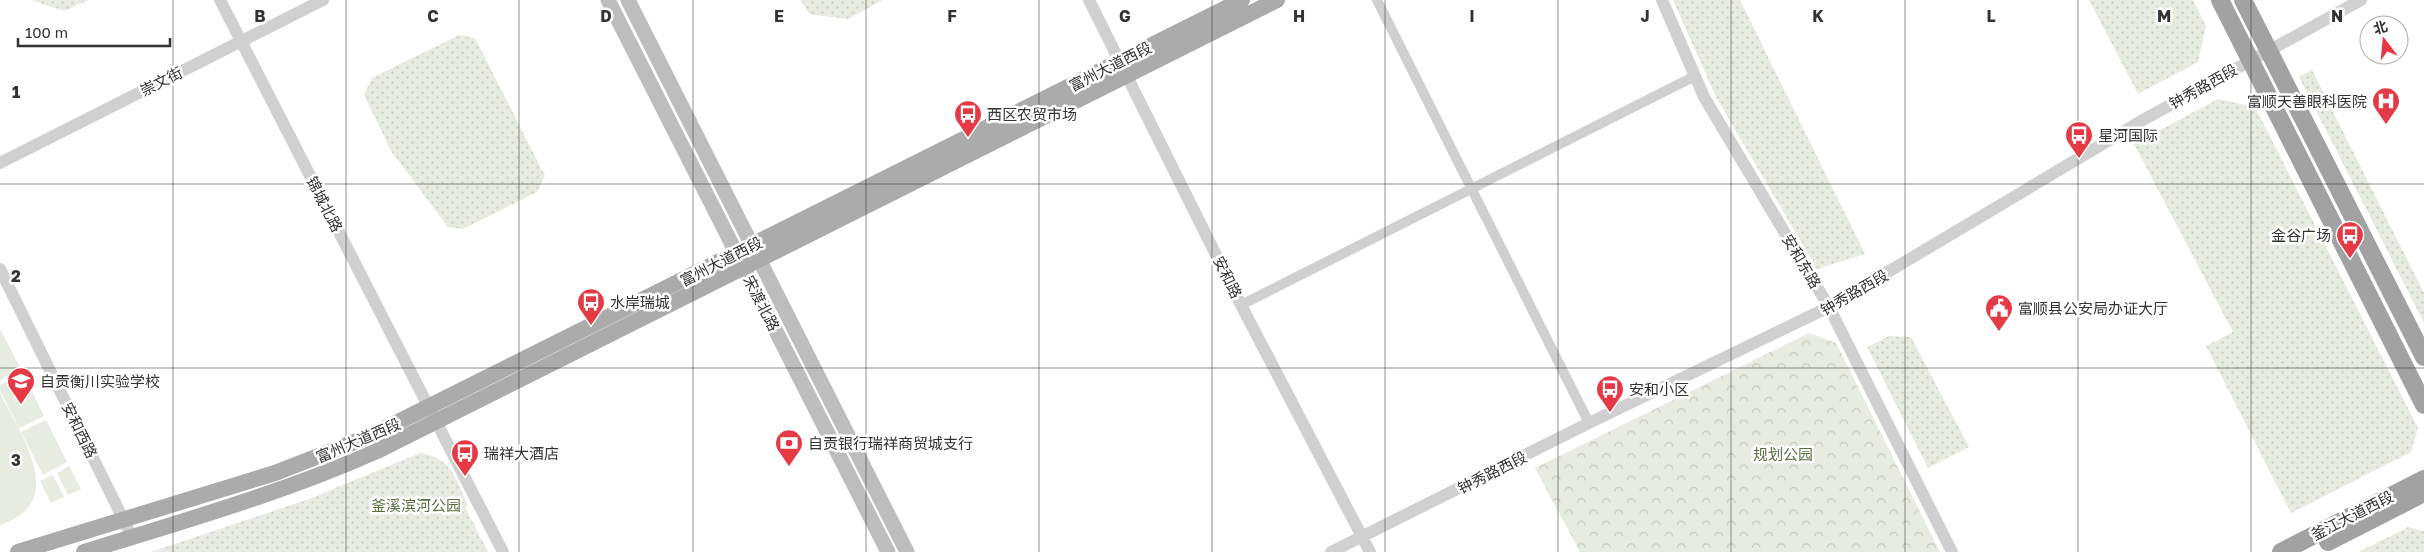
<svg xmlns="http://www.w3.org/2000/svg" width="2424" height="552" viewBox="0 0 2424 552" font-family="'Golos Text','Noto Sans SC',sans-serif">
<defs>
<pattern id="grass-dots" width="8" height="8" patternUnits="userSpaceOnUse" patternTransform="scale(1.25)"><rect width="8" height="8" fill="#e6ecdf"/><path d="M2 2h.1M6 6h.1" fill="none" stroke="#c6cbc0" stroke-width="1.8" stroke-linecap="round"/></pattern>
<pattern id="forest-crowns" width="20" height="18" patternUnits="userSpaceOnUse" patternTransform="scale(1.25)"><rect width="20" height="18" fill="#e6ecdf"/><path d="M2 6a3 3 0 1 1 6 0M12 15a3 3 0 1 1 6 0" fill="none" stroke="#c6cbc0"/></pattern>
</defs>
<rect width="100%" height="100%" fill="#fff"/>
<path fill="url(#grass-dots)" d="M31,0H89L64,11Z
M801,0H883L848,19L809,14Z
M1673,0H1740L1865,254L1817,269L1716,97Z
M2089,0H2193L2206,26L2198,62L2138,94Z
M459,35L475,38L545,176L537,192L463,229L448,227L391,151L364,95L372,78Z
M2312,70L2424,293V323L2299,77Z
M2218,99L2255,107L2418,428L2411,452L2291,513L2206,346L2233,332L2134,144Z
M1889,336L1911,337L1969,447L1928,468L1867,347Z
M420,453C452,458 455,478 468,505L465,507L488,552H151L309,499Z
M2408,527L2424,531V552H2359Z"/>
<path fill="url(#forest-crowns)" d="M1809,333L1836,343L1940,552H1580L1535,468Z"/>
<path fill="#e6ecdf" d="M0,329L21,369L0,380Z
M23,373L44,416L19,428L0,390V385Z
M0,393C20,433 70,503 0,525Z
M46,420L67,462L43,475L21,432Z
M69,466L81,489L68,495L57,473Z
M53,475L64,497L51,503L40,481Z"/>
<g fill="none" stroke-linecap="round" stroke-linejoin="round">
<path stroke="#d0d0d0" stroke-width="10" d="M1377,0L1589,423
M1241,305L1695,76"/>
<path stroke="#d0d0d0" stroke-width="12" d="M220,0L503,552
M1089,0L1241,305L1370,552
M1662,0L1704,97L1829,307L1952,552
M0,163L323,0
M0,269L132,537
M1331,552L1589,423L1829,307L2143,120L2361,0"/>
<path stroke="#bdbdbd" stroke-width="15" d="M608,0L888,552
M628,0L907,552"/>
<path stroke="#ababab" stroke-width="16" d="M18,552L275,473L370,436L1242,0
M84,552C183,521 283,493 377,451L1277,0"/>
<path stroke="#a2a2a2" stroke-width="18" d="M2220,0L2424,405
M2243,0L2424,357
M2328,542L2424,493
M2281,552L2424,479"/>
</g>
<path fill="none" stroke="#333" stroke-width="1" stroke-opacity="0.55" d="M173,0V552M346,0V552M519,0V552M693,0V552M866,0V552M1039,0V552M1212,0V552M1385,0V552M1558,0V552M1731,0V552M1905,0V552M2078,0V552M2251,0V552M0,184H2424M0,368H2424"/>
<defs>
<g id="hospital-pin" transform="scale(1.4375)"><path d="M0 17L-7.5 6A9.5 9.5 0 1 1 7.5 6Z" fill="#e63946" stroke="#fff"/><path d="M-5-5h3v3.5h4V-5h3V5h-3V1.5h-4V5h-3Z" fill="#fff"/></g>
<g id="bus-pin" transform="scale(1.4375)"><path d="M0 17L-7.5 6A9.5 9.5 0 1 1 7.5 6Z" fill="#e63946" stroke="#fff"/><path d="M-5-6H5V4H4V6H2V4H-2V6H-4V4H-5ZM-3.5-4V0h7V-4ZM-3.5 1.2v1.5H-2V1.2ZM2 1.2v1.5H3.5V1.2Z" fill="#fff"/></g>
<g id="civic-pin" transform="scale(1.4375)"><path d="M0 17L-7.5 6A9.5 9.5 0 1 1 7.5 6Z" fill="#e63946" stroke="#fff"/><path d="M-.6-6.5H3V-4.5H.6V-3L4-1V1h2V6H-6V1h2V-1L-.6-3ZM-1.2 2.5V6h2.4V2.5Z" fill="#fff"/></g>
<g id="school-pin" transform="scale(1.4375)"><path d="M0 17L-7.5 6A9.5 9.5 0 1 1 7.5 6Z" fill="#e63946" stroke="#fff"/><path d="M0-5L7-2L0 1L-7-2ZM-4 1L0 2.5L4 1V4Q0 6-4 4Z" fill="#fff"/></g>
<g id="bank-pin" transform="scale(1.4375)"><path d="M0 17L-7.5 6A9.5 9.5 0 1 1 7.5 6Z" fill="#e63946" stroke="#fff"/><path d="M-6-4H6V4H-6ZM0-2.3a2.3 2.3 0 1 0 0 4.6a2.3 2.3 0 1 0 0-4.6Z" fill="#fff"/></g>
</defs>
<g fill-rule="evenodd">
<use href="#hospital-pin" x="2386" y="101"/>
<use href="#bus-pin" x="968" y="114"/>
<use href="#bus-pin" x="2079" y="135"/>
<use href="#bus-pin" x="2350" y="235"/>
<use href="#bus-pin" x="591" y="302"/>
<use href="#civic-pin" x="1999" y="308"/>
<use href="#school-pin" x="21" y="381"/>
<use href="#bus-pin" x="1610" y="389"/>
<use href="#bank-pin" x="789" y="443"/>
<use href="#bus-pin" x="465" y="453"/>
</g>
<g text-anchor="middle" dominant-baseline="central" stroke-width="5" stroke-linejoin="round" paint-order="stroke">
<g font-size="15" fill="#333" stroke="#fff">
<text transform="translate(1110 66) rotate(-27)">富州大道西段</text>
<text transform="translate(161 81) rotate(-27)">崇文街</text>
<text transform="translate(2203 86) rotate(-29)">钟秀路西段</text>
<text transform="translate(325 204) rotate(63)">锦城北路</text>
<text transform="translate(721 261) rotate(-27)">富州大道西段</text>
<text transform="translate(1802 261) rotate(59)">安和东路</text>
<text transform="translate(1228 277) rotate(64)">安和路</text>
<text transform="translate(1854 292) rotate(-30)">钟秀路西段</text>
<text transform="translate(762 303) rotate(63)">宋渡北路</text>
<text transform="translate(80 430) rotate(64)">安和西路</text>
<text transform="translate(358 440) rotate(-23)">富州大道西段</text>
<text transform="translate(1492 472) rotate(-27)">钟秀路西段</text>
<text transform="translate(2352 515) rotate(-27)">釜江大道西段</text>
</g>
<g font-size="15" fill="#333" stroke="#fff" text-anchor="start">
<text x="2367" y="101" text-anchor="end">富顺天善眼科医院</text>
<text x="987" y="114">西区农贸市场</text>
<text x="2098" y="135">星河国际</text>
<text x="2331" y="235" text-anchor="end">金谷广场</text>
<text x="610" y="302">水岸瑞城</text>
<text x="2018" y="308">富顺县公安局办证大厅</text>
<text x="40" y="381">自贡衡川实验学校</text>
<text x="1629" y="389">安和小区</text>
<text x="808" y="443">自贡银行瑞祥商贸城支行</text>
<text x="484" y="453">瑞祥大酒店</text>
</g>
<g font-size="15" fill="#56703f" stroke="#fff">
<text x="1783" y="454">规划公园</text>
<text x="416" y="505">釜溪滨河公园</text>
</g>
</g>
<g font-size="16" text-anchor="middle" font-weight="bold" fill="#333" stroke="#fff" stroke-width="5" stroke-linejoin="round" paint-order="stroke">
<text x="260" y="22">B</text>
<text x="433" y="22">C</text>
<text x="606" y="22">D</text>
<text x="779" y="22">E</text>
<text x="952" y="22">F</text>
<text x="1125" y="22">G</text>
<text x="1299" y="22">H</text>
<text x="1472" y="22">I</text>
<text x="1645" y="22">J</text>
<text x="1818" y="22">K</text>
<text x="1991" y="22">L</text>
<text x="2164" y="22">M</text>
<text x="2337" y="22">N</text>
<text x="16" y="98">1</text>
<text x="16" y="282">2</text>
<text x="16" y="466">3</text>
</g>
<g transform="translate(2384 40) rotate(344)"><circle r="24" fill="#ffffff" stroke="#adadad"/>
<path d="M0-4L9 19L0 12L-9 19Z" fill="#e63946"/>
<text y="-8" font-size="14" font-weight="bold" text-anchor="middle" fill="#333333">北</text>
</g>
<path d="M18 38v8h152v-8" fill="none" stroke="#333333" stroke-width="2.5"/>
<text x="25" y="38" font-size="15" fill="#333333" stroke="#ffffff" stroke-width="4" paint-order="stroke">100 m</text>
</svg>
